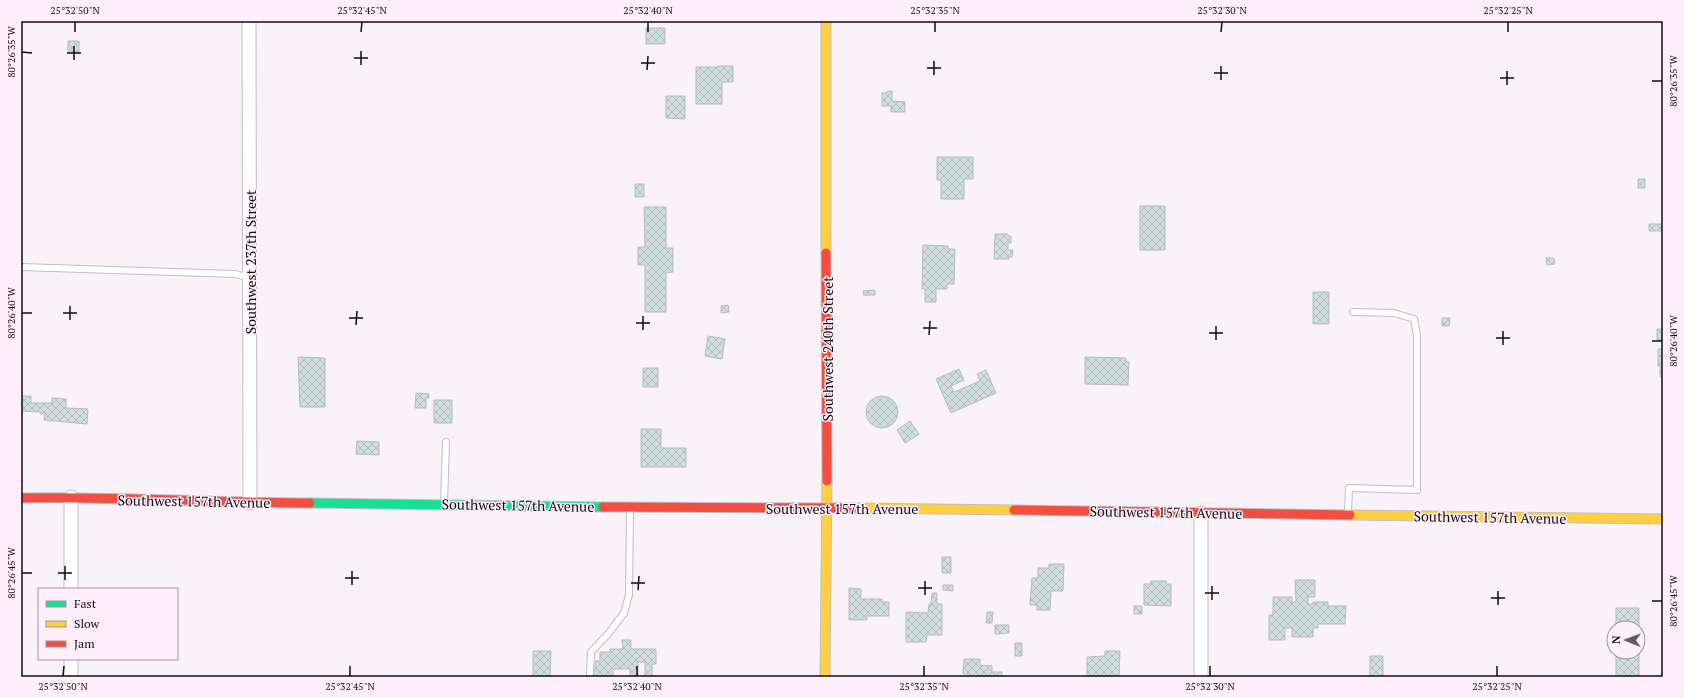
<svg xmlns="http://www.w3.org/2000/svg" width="1684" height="698" viewBox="0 0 1684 698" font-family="'PT Serif',serif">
<defs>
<pattern id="building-cross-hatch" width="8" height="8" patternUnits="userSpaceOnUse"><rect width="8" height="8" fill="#d0dedc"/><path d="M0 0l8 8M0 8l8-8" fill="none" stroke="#b2bdbc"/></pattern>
</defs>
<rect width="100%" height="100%" fill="#faf2f9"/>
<path fill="url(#building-cross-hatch)" stroke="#b9babb" d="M646,28H665V44H646Z
M68,41H79V52L68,51Z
M719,66H733V82H722V104H696V67H719Z
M887,91H892V101L905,102V112H891V106H882V93H887Z
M666,96H685V119L666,118Z
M937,157H973V179H964V199H941V180H937Z
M1638,179H1645V188H1638Z
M635,184H644V197H635Z
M1140,206H1165V250H1140Z
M644,207H666V248H673V272L666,273V312H645V265H638V247H645Z
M1649,224H1663V231H1649Z
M995,234H1008V236H1011V243H1008V250H1013L1012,257H1009V259H994Z
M923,245L948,246V249H955L954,284H947V289H936V302H925V289H922Z
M1546,258H1554L1555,264L1547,265Z
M875,290V295H864L863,291Z
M1313,292H1329V324H1313Z
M728,305L729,312L721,313V306Z
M1442,318H1450L1449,326H1442Z
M1657,329H1663V377H1660V366H1658V349H1662V340H1657Z
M708,336L725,339L722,359L705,356Z
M298,357L325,358V407H300Z
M1085,357L1126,358V361L1129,362L1128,385L1085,384Z
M643,368H658V387H643Z
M959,369L964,380L951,386L954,392L980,381L977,374L986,370L996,393L951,413L936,379Z
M416,393L429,394V398H426V408H415Z
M21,396H31V403H52V398L66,399V408L88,409L87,424L44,420L45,414H41L40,412L21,411Z
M866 412a16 16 0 1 1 32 0a16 16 0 1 1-32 0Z
M434,400H452V423H434Z
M910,421L919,434L905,443L897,430Z
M641,429H661V448H686V467H641Z
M357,441L379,442V455L356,454Z
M942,557H951V573H942Z
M1049,564H1064L1063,591H1051L1050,610H1037V605H1030L1032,578H1038V568H1049Z
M1295,580H1315V597H1308V604H1313V602H1328V606H1346L1345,624H1318V628H1313V637H1292V628H1285V640H1269V615H1273V597H1292V602H1296Z
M1151,581H1166V584H1171V606L1144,605V584H1151Z
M943,585H953V591L943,590Z
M849,588L861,589V599H882V602H889V616H867V620H849Z
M932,593H937V604H942V635H927L926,642H906V612L928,613L929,604H931Z
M1134,606H1142V614H1134Z
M1616,608H1639V677H1616V652H1638V628H1616Z
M987,612H993L992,623H986Z
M995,625H1009V633L995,634Z
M622,640H631V649H656V664H652V675L656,676L655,677H645V662H638V677H630V669H613V677H593V671H595V661H600V652H610V649H623Z
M1015,643H1022V656H1015Z
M533,651H551L550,677H533Z
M1105,651H1120L1119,677H1087V657L1105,656Z
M1370,656H1383V677H1370Z
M964,659H980V665L992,666V672H1002V677H970V674H963Z"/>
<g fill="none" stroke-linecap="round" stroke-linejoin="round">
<g stroke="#c4bdc3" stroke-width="8">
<path id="lane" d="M21,267L235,274L250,278
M444,503L446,442
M1348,513L1349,488L1417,490V336L1414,319L1394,313L1353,312
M590,673L591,652L608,634L624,613L629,595L630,509"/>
</g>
<g stroke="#c4bdc3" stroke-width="15">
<path id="street" d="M249,21L250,503
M71,497V589
M1201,513V677
M71,659V677"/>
</g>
<g stroke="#c4bdc3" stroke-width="11">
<path id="fast" d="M310,503L603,507"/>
</g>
<g stroke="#c4bdc3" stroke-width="11">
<path id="slow" d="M826,21V253
M854,508L1014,510
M1350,515L1663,519
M825,677L827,481"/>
</g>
<g stroke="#c4bdc3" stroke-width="11">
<path id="jam" d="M826,253L827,481
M21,498C117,496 214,503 310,503
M603,507L854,508
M1014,510L1350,515"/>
</g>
<use href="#lane" stroke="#fefdfe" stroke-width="6"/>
<use href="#street" stroke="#fefdfe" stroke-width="13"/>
<use href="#fast" stroke="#16e098" stroke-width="9"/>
<use href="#slow" stroke="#ffcf43" stroke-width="9"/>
<use href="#jam" stroke="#f24e42" stroke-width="9"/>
</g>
<path fill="none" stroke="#110b10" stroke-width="1.5" d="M75,32V22M361,32L362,22M648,32V22M935,32V22M1221,32L1222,22M1508,32V22M22,52L32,53M67,53H81M354,58H368M74,60V46M641,63H655M361,65V51M927,68H941M647,70L648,56M1214,73H1228M934,75V61M1500,78H1514M1221,80V66M1652,81H1662M1507,85V71M22,313H32M63,313H77M349,318H363M70,320V306M636,323H650M356,325L357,311M923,328H937M643,330V316M1209,333H1223M929,335L930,321M1496,338H1510M1216,340V326M1652,341H1662M1503,345V331M22,573H32M58,573H72M345,578H359M65,580V566M631,583H645M352,585V571M918,588H932M638,590L639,576M1205,593H1219M925,595V581M1491,598H1505M1212,600V586M1652,601H1662M1498,605V591M63,676L64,666M350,676V666M637,676V666M924,676V666M1210,676V666M1497,676V666"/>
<g text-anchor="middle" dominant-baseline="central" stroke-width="3" stroke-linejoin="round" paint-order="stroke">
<g font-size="14" fill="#110b10" stroke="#feeffb">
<text transform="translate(250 262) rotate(-90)">Southwest 237th Street</text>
<text transform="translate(827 349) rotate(-90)">Southwest 240th Street</text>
<text transform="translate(194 501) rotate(1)">Southwest 157th Avenue</text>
<text transform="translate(518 505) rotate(1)">Southwest 157th Avenue</text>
<text x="842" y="508">Southwest 157th Avenue</text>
<text transform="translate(1166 512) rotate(1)">Southwest 157th Avenue</text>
<text transform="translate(1490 517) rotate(1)">Southwest 157th Avenue</text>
</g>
</g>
<rect width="1684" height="698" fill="none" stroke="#feeffb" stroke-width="44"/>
<rect x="38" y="588" width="140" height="72" fill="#feeffb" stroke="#9f949d"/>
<rect x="46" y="601" width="20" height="6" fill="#16e098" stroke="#9f949d"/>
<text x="74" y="608" font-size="12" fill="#110b10">Fast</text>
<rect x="46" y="621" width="20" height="6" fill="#ffcf43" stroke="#9f949d"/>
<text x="74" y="628" font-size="12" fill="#110b10">Slow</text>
<rect x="46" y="641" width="20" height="6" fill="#f24e42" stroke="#9f949d"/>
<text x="74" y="648" font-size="12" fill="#110b10">Jam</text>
<g transform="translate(1626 640) rotate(271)"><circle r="19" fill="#feeffb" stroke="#9f949d"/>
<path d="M0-3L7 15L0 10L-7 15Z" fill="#635c62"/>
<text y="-6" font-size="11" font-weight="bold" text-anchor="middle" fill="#110b10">N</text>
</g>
<rect x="22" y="22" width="1640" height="654" fill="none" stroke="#110b10" stroke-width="1.5"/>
<g font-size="10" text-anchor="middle" fill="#110b10">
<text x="75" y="14">25°32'50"N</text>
<text x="362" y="14">25°32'45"N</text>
<text x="648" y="14">25°32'40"N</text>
<text x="935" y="14">25°32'35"N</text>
<text x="1222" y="14">25°32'30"N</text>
<text x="1508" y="14">25°32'25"N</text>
<text transform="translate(11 52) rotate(-90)" y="4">80°26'35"W</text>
<text transform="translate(1673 81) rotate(-90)" y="4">80°26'35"W</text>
<text transform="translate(11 313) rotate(-90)" y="4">80°26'40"W</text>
<text transform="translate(1673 341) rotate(-90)" y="4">80°26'40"W</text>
<text transform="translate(11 573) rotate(-90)" y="4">80°26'45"W</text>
<text transform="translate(1673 601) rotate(-90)" y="4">80°26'45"W</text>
<text x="63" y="690">25°32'50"N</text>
<text x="350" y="690">25°32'45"N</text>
<text x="637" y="690">25°32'40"N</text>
<text x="924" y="690">25°32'35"N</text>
<text x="1210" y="690">25°32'30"N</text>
<text x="1497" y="690">25°32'25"N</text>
</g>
</svg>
